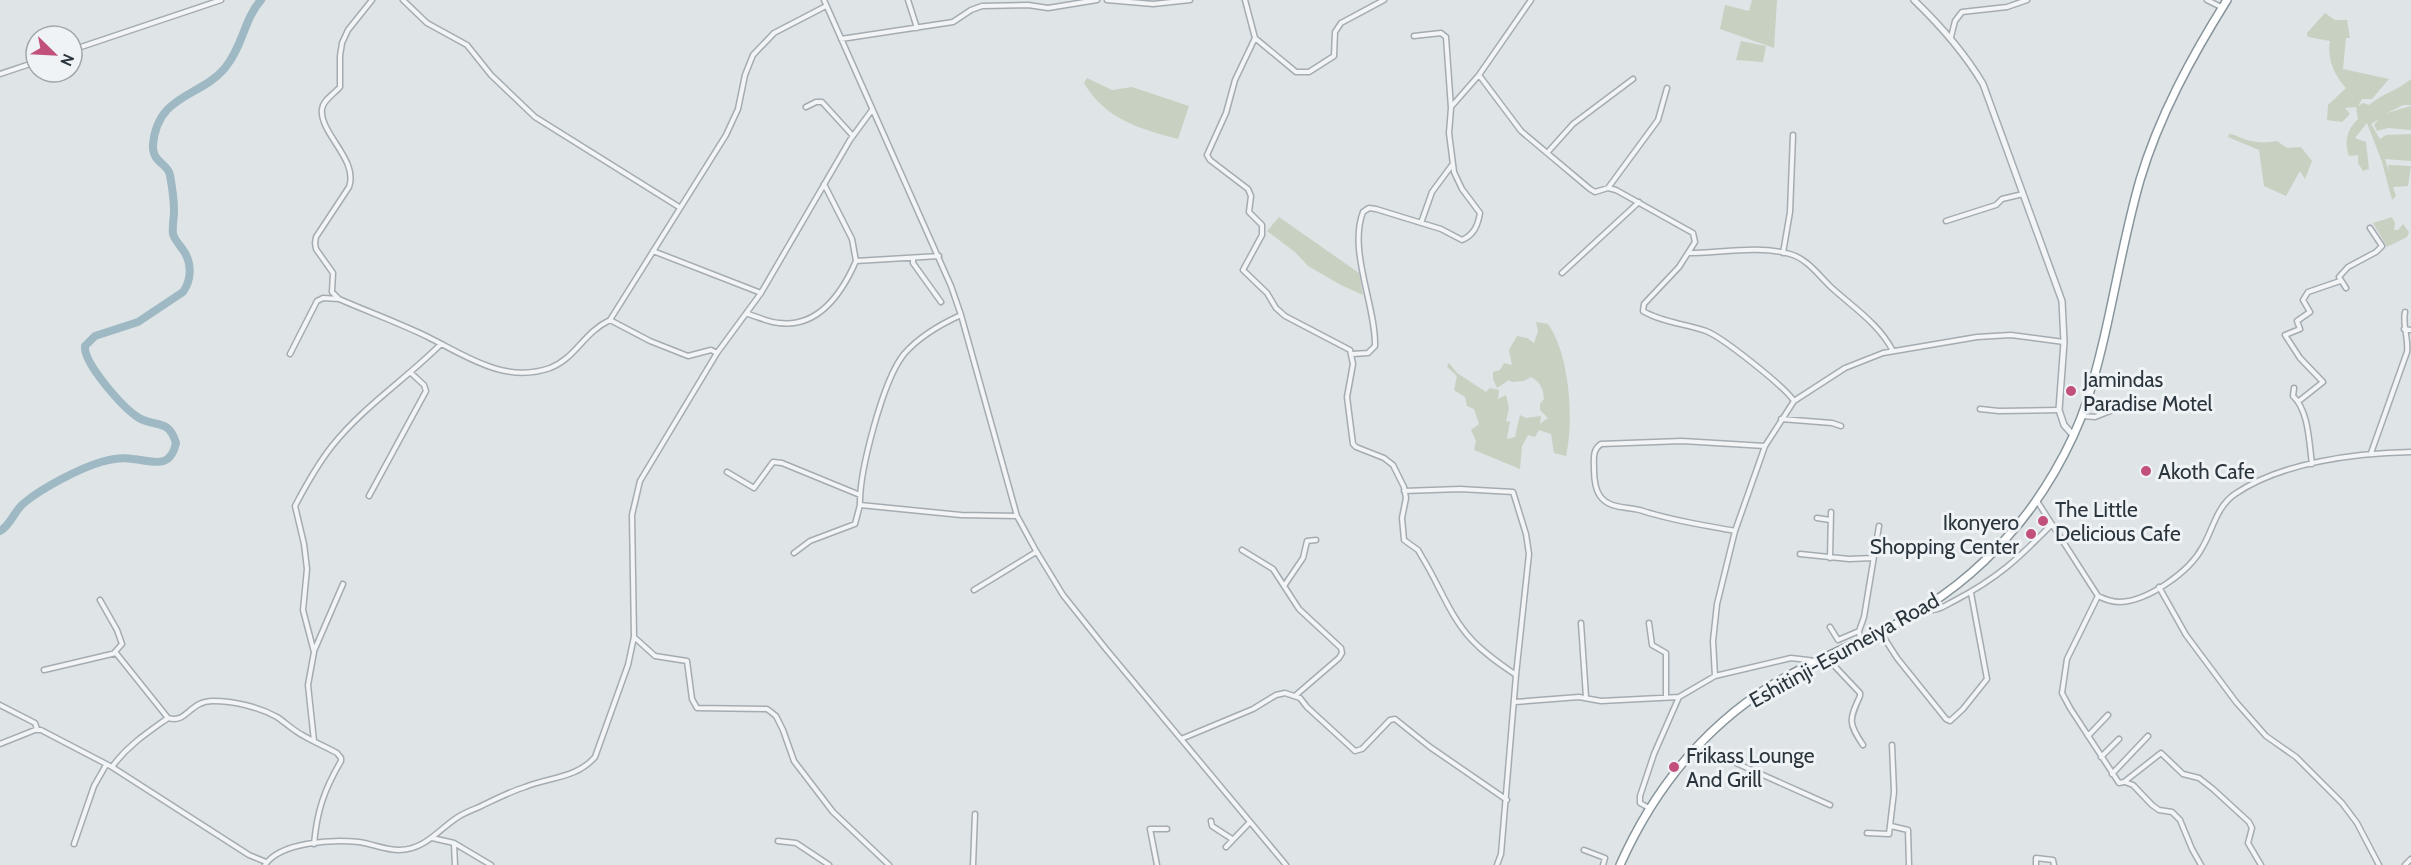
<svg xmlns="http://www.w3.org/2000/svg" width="2411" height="865" viewBox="0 0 2411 865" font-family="Cabin,sans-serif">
<rect width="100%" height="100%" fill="#dfe4e7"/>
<path fill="#c8d0c1" d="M1752,0H1777L1774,48L1720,29L1725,5L1749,11Z
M2325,13L2335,20H2347L2350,38H2346L2343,69L2389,79L2372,99H2362L2358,106L2363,103L2369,105C2382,94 2398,90 2411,79V105H2403L2387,113L2411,106V130L2388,128L2377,131L2374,125L2379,119L2371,124L2380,139L2386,135L2411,134V161L2385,159L2389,172L2388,165L2411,166L2408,186L2393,187L2396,196L2392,200L2382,162L2367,123L2355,138L2366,142L2369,169L2363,171L2358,163V155L2349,156C2344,142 2347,129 2358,119L2356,107L2345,108L2350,114L2342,122L2327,120L2328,105L2346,88C2334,75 2327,59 2330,41L2308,37L2307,33Z
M1741,41L1766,46L1763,62L1736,60Z
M1087,78L1112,90L1132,87L1189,106L1178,139C1140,129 1105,119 1084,83Z
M2229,134C2237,135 2240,138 2247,140C2257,143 2268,143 2277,141L2287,148L2301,147L2312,161L2305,179L2300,171L2286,196L2264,186L2259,150L2228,137Z
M1279,217L1359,273L1363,295L1341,285L1308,266L1295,252L1267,231Z
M2392,217L2395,223L2394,230H2398L2403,224L2409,232L2407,237L2387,247L2373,223Z
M1536,322L1548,324C1570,355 1574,421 1566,456L1554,453L1551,434L1539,430L1535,437L1528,435L1522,446L1520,469L1474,450L1476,441L1471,430L1479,424L1474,409L1467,406L1465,397L1454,390L1457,376L1447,367L1449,363L1457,373L1486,392L1490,388L1499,390L1498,399L1506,395L1509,408L1506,422L1510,421L1507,439L1515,437L1520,415L1526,418L1541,416L1540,424L1548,418L1540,410V404L1544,399C1543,389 1541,382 1531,377L1524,381L1512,382L1509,380L1497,388L1493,379V372L1500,370L1504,363L1512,365L1509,350L1517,336L1527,338L1534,343L1538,331Z"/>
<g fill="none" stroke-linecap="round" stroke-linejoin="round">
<path stroke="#9eb9c4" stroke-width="8" d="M0,531C11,525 14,511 24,503C42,488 78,469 101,462C111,459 122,457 133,459C153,461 170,470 176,443C168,416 153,429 136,416C122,406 83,363 85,346L95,336L138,322L183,292C191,281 192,265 185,253C181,246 175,241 173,234C172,226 174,219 174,211C174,200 172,186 170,175C168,163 152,163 153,145C157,94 201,97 225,68C243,46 244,19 261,0"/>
<g stroke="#a5acb1" stroke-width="7">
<path id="minor" d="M372,0L348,30L342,43L340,56V87C334,94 323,100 322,109C319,133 359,160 349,187L316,237L315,243L316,249L333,273L332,292L339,299C369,312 399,323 428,337C466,356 505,384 550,368C576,358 583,333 610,320L726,135L738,109L745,75L753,55L774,33L826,6
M403,0L427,23L467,45L491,75L535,117L679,207
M824,0L951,286L961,315L1017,516L1035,549L1063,595L1106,649L1286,865
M908,0L917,28
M1107,0L1153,4L1190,0
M1245,0L1255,38L1235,80L1226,113L1207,155L1210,160L1248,189L1251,196L1249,212L1262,225V235L1243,270L1267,293L1276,308L1285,316L1350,350L1353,364L1347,397L1353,444L1356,447L1384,458L1393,465L1404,487L1406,498L1402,518L1404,540L1418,550L1422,557C1439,584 1450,617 1472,640C1485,654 1500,664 1516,675
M2207,0L2221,7
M1951,37L1955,21L1962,12L2007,7L2027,0
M1255,38L1296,72H1309L1334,56L1335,32L1341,23L1384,0
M841,39L953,22L971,10L982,6L1028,5L1048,8L1097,0
M72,50L221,0
M0,74L36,62
M1479,75L1521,131L1590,189L1595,192L1608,188L1616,190L1693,233L1695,242L1679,267L1644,304L1643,311C1661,322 1686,324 1706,331C1722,337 1784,386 1794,401
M806,107L816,102H822L853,136
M1451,107L1479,75L1531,0
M1547,153L1573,124L1633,79
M824,184L852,239L856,261L939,256
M1608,188L1658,120L1667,88
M1946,221L1996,205L2002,199L2023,194
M1421,223L1432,192L1452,165
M653,251L761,293
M1688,253C1720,253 1758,245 1790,254C1808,259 1819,276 1832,288C1854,308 1879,324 1893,351
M1783,253L1790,212L1793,135
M913,258V263L941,302
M1562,273L1639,202
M2346,288L2339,277L2348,267L2376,252L2382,246L2370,228
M748,314C758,317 768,322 779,323C819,328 842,293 856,261
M961,315C941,324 919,337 904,354C883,380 859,472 860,505L961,515L1017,516
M610,320L650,341L688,356L711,350L717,353
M2404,329L2411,330
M290,354L317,301L323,298L339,299
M1352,354L1368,353L1375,346C1376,306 1348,251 1363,212L1369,208L1376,209L1441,229L1462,240C1474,235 1478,225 1480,213L1462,189L1454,172L1449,133L1451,108L1446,37L1441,33L1414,36
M2294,388L2293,396C2309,411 2309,443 2312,464
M2299,401L2323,382L2300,358L2285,335L2300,329L2297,321L2310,312L2303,300L2308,292L2340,281
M1980,409L1999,411L2059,410
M2082,416L2095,417L2118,408
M1781,419L1832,423L1841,426
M2371,453L2407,352C2409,338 2402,326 2405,312
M727,472L754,488L773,462L782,463L860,495
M1404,491L1460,489L1513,492L1526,534L1529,554L1516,675L1501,854L1497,865
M369,496L426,391L424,385L411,373
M2037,501L2098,596C2106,600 2112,602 2120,602C2148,601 2189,572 2202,548C2213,530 2216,507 2235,494C2282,462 2356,453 2411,452
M1817,518L1830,520
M1735,531C1704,525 1673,521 1643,511C1629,506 1610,510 1600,496C1595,489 1594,478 1594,469C1594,459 1592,450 1601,444L1682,441L1765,446
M1242,550L1273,569L1299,609L1341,648L1342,653L1339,658L1296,695
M794,553L810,541L855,524L860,505
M1800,554L1849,559L1873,558
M1830,558L1831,512
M1284,586L1303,558L1307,541L1316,540
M2159,587L2186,635L2236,702L2266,736L2296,757L2342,803L2357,823L2379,865
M974,590L1036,552
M2098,596L2067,659L2062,693L2070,708L2119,783L2124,782L2161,753L2183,774L2199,778L2213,789L2249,822L2252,828L2248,843L2261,865
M100,600L117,630L122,644L114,653
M1924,609C1935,613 1944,606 1954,601C1998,578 2018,559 2052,524
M1581,623L1586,697
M1649,623L1652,645L1666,653V697
M1830,627L1838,640L1859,631
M1881,633L1897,658L1946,719L1950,721L1963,709L1987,679L1971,593
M634,637L655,656L687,661L692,699L697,708L767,709L771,712L776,716L783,730L794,761L833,812L889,865
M1860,641L1859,631L1864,617L1879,526
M314,651L343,584
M1826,657L1860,693V696C1849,720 1848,723 1863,745
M44,670L116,653L168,718C187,724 189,701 213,701C234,701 259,707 277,717C286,723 294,731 304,736C314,742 326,747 337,753L341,758V761C324,790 317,811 314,844
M1715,676L1713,641L1717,604L1735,531L1765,446L1794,401L1845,368L1883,353L1977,337L2011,335L2064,342
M1515,702L1579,697L1601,701L1679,697
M0,705L35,723L37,729
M2088,736L2108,715
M1181,739L1253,709L1276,695L1285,693L1300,698L1307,707L1355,751L1362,749L1390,720L1395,719L1430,747L1507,800
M314,741L308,685L314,652L303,610L307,569L304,544L295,506C306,485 317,465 332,446C363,407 406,379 441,344
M0,744L35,730H41L112,767L249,855L266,862
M1698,746L1830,805
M2101,757L2119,739
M112,767C127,746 147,733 168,718
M2112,774L2148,736
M2125,782L2133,785L2152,805L2159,810L2172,812L2180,820L2192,849L2201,865
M1649,808L1640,803V796L1654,754L1679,697L1715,676L1791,658L1816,661
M1211,821L1212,826L1232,839
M1891,826L1908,830L1909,865
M1867,833L1889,834L1894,792L1892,745
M432,838L454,843L491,865
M778,841L796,843L829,865
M74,844L94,786L106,765
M454,844L455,865
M1226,847L1250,822
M1584,850L1605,858L1603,865
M265,865C280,842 333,839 359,842C372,844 386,850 399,850C425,850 439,829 458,817C464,813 472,810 479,807C494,800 509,792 525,787C550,777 577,778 595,757L628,665L634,637L632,515L640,481L717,353L761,293L850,140L872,110
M973,865L975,814
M1157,865L1150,829H1167
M2036,865V858L2053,860L2054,865
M2405,865L2411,859"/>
</g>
<g stroke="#a5acb1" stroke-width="8">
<path id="tertiary" d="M1914,0C1941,26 1964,52 1983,84L2062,301L2064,342L2059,410L2064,425L2073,435"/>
</g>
<g stroke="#88959c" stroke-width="10">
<path id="trunk" d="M1620,865C1653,791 1703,728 1772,685C1811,661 1855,645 1896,624C1940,601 1977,572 2009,535C2041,500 2072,447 2087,401C2110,329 2119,253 2140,180C2159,116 2192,56 2227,0"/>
</g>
<use href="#minor" stroke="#f2f4f6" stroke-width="4"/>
<use href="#tertiary" stroke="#f2f4f6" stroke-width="5"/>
<use href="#trunk" stroke="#fff" stroke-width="7"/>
</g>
<g fill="#c1507a" stroke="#eff3f5" stroke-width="2">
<circle cx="2071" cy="391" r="6"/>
<circle cx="2146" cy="471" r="6"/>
<circle cx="2043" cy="521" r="6"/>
<circle cx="2031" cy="534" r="6"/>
<circle cx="1674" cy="767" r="6"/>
</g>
<g text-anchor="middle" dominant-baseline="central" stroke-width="6" stroke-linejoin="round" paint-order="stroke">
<g font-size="21" fill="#2a353d" stroke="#eff3f5" text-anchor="start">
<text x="2083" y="379">Jamindas<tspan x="2083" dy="24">Paradise Motel</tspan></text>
<text x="2158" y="471">Akoth Cafe</text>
<text x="2055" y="509">The Little<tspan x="2055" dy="24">Delicious Cafe</tspan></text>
<text x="2019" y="522" text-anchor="end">Ikonyero<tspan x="2019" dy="24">Shopping Center</tspan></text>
<text x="1686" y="755">Frikass Lounge<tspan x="1686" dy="24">And Grill</tspan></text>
</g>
<g font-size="21" fill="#2a353d" stroke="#eff3f5">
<text transform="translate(1844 650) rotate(-29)">Eshitinji-Esumeiya Road</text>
</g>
</g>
<g transform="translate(54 54) rotate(114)"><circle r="28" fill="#eff3f5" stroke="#a0a7ab" stroke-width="1.5"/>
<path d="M0-4.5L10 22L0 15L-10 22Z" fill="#c1507a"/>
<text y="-9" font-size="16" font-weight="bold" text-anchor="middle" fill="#2a353d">N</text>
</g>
</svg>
